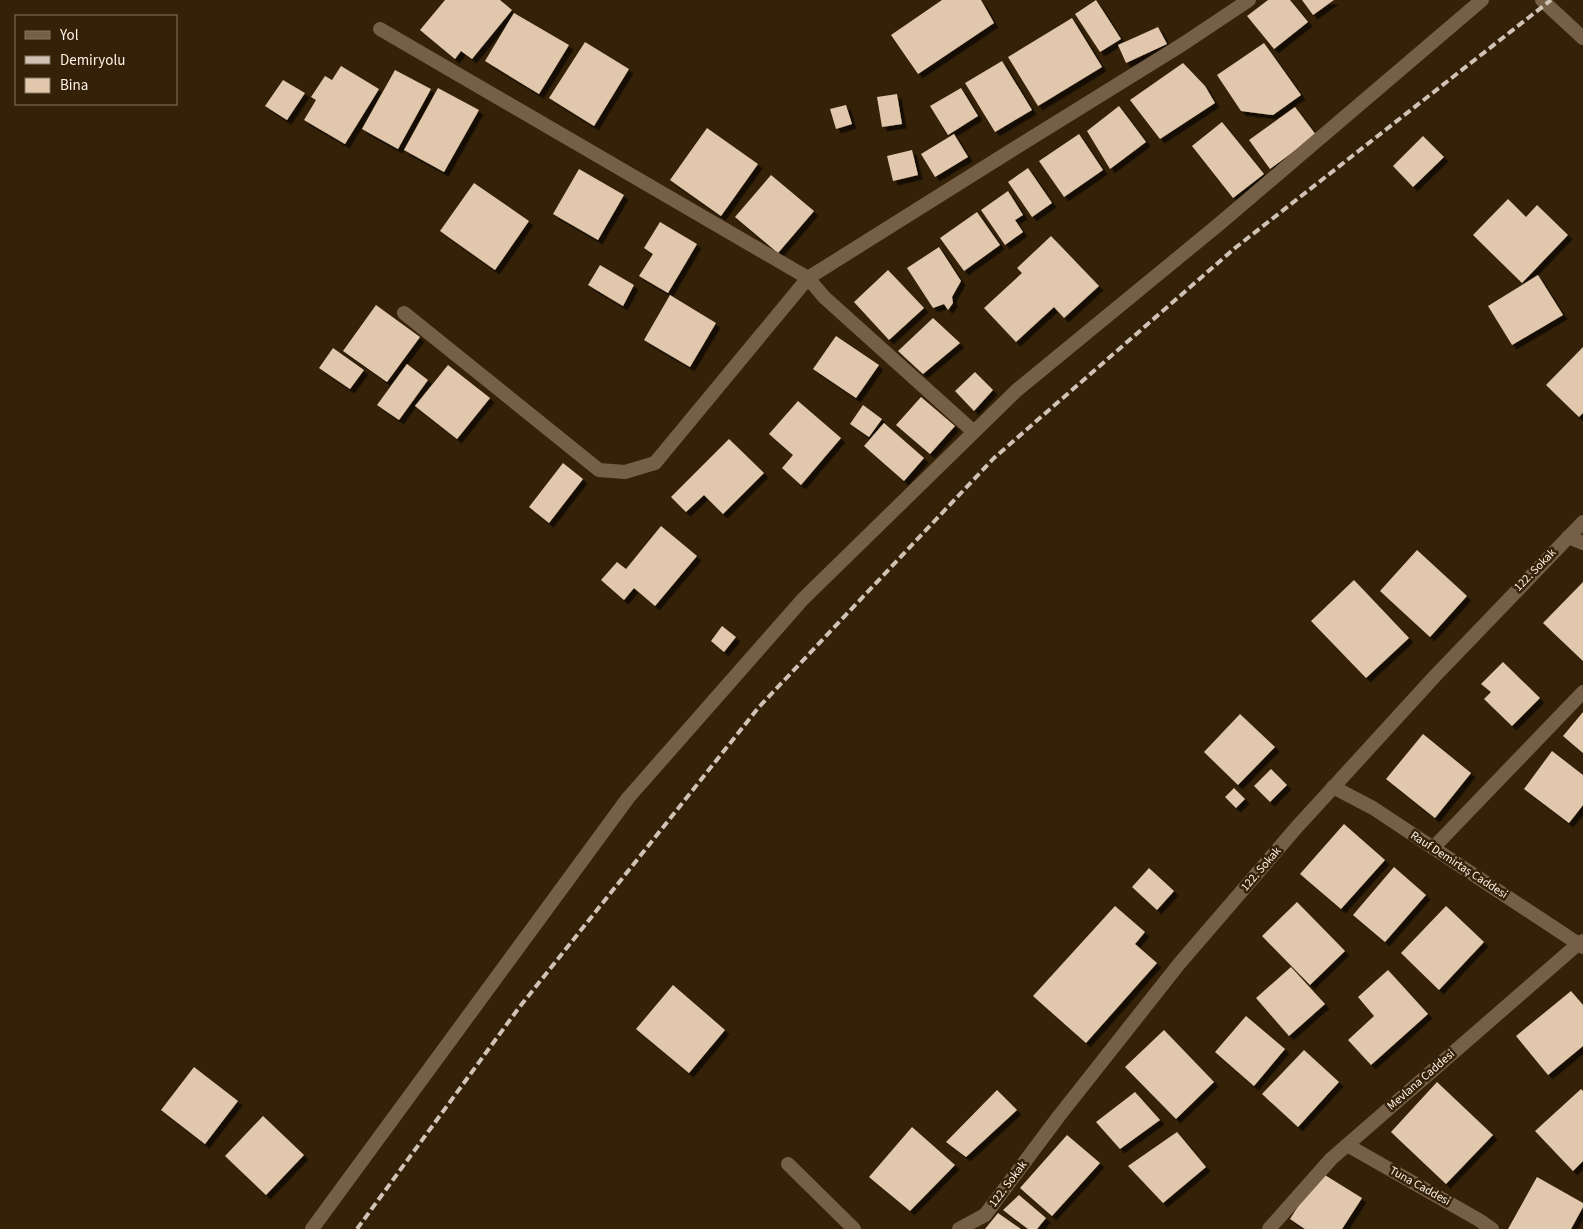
<svg xmlns="http://www.w3.org/2000/svg" width="1583" height="1229" viewBox="0 0 1583 1229" font-family="'Source Sans 3',sans-serif">
<defs>
<filter id="shadow"><feDropShadow dx="4.5" dy="4.5" stdDeviation="0" flood-color="#0009"/></filter>
</defs>
<rect width="100%" height="100%" fill="#342108"/>
<path fill="#e1c7ab" filter="url(#shadow)" d="M445,0H500L512,10L472,59L461,51L455,59L420,30Z
M942,0H981L994,23L918,74L891,35Z
M1096,0L1121,39L1100,52L1075,14Z
M1268,0H1290L1308,22L1274,49L1247,16Z
M1302,0H1334L1313,15Z
M514,13L569,45L539,94L485,61Z
M1072,18L1102,67L1038,106L1008,57Z
M1158,27L1167,44L1126,63L1118,45Z
M585,42L629,69L594,126L549,98Z
M1264,43L1301,95L1273,115L1241,111L1217,75Z
M1002,61L1032,110L995,132L965,83Z
M1183,63L1205,86L1215,103L1160,139L1130,100Z
M341,66L379,89L345,144L304,120L316,100L311,97L325,76L332,80Z
M395,70L431,89L398,149L362,129Z
M283,80L305,93L287,120L265,106Z
M438,88L479,110L444,172L404,150Z
M961,88L978,116L948,135L930,106Z
M897,94L902,124L882,127L877,97Z
M846,105L852,124L836,129L830,109Z
M1119,106L1146,142L1110,169L1087,131Z
M1295,107L1316,135L1270,169L1249,140Z
M1222,122L1264,174L1233,198L1192,146Z
M707,128L758,164L721,216L670,180Z
M954,134L968,157L935,177L921,154Z
M1079,134L1103,170L1064,197L1039,161Z
M1423,136L1444,157L1413,187L1393,166Z
M912,150L918,175L893,181L887,156Z
M1028,168L1052,203L1032,217L1008,182Z
M579,169L624,195L598,240L553,214Z
M771,175L814,211L778,253L735,217Z
M474,183L529,221L495,270L440,231Z
M1008,191L1023,215L1015,220L1023,232L1005,245L981,210Z
M1508,199L1526,217L1537,205L1568,235L1522,283L1473,235Z
M977,212L1000,245L964,271L940,238Z
M660,222L697,244L668,293L639,276L653,254L644,248Z
M1051,236L1099,286L1064,318L1054,307L1016,342L984,308L1022,273L1017,268Z
M939,247L961,281L952,297L953,303L948,310L944,304L933,308L907,268Z
M600,265L634,285L623,306L588,285Z
M888,270L924,308L889,340L854,302Z
M1538,275L1563,315L1512,345L1488,306Z
M670,295L716,323L690,367L644,340Z
M376,305L420,337L387,382L343,351Z
M933,318L960,343L923,374L898,351Z
M836,336L879,365L856,398L813,369Z
M1583,347V413L1579,417L1546,385Z
M333,348L364,370L350,389L319,368Z
M407,364L428,380L399,420L377,405Z
M448,365L490,398L457,439L415,406Z
M975,372L993,390L974,411L955,391Z
M921,397L955,426L930,454L896,425Z
M798,401L841,438L801,485L782,468L793,455L769,434Z
M863,405L882,419L869,437L850,424Z
M884,423L924,458L904,481L864,446Z
M729,439L764,473L723,514L704,495L686,512L671,497Z
M563,463L583,479L549,523L529,507Z
M661,526L697,556L655,606L634,588L624,600L601,580L617,562L626,569Z
M1417,550L1467,596L1430,637L1380,591Z
M1354,580L1409,638L1366,678L1311,621Z
M1583,582V661L1543,623Z
M722,626L736,637L724,652L711,641Z
M1503,662L1540,698L1512,726L1484,699L1491,692L1481,684Z
M1583,712V753L1563,736Z
M1240,714L1275,747L1238,785L1204,752Z
M1423,734L1471,773L1435,818L1386,779Z
M1552,751L1583,775V805L1569,823L1524,789Z
M1271,769L1287,785L1270,802L1254,786Z
M1234,788L1245,799L1236,808L1225,797Z
M1344,824L1385,860L1341,909L1300,874Z
M1394,867L1426,895L1385,942L1353,915Z
M1149,868L1174,891L1157,910L1132,887Z
M1297,902L1345,951L1310,985L1262,936Z
M1115,906L1145,932L1135,944L1157,963L1086,1043L1033,996Z
M1446,906L1484,942L1439,990L1401,953Z
M1291,967L1325,1004L1289,1036L1256,998Z
M1388,970L1428,1014L1371,1065L1348,1040L1374,1016L1358,997Z
M673,985L725,1030L689,1073L636,1029Z
M1571,991L1583,1005V1046L1548,1075L1516,1036Z
M1246,1016L1285,1049L1254,1086L1215,1052Z
M1164,1030L1214,1082L1176,1119L1125,1067Z
M1304,1050L1339,1082L1298,1127L1262,1094Z
M194,1067L238,1101L205,1144L161,1110Z
M1437,1082L1493,1135L1446,1184L1391,1132Z
M1581,1089L1583,1091V1161L1573,1171L1535,1131Z
M997,1090L1017,1110L966,1157L946,1142Z
M1135,1092L1160,1120L1120,1149L1096,1122Z
M263,1116L304,1155L266,1195L225,1156Z
M912,1127L955,1165L910,1211L869,1177Z
M1177,1132L1206,1167L1163,1203L1128,1166Z
M1067,1135L1100,1163L1052,1216L1020,1188Z
M1320,1172L1362,1198L1342,1229H1305L1290,1219Z
M1537,1177L1583,1203V1207L1571,1229H1508Z
M1019,1195L1046,1218L1037,1229H1028L1003,1210Z
M998,1213L1021,1229H985Z"/>
<g fill="none" stroke-linecap="round" stroke-linejoin="round">
<path stroke="#765f47" stroke-width="14" d="M380,29L808,278L824,297L974,432
M404,313L599,470L625,472L655,463L808,278L1012,150L1183,44L1249,0
M1568,537L1583,543
M1433,848L1583,692
M1347,1145L1479,1220L1492,1229
M788,1164L854,1229
M312,1229L628,798L803,599L1017,390L1218,225L1482,0
M959,1229L985,1215L1059,1116L1179,964L1296,828L1435,676L1583,522
M1269,1229L1331,1159L1578,944L1583,941"/>
<path stroke="#765f47" stroke-width="14" d="M1542,0L1583,38
M1333,787L1373,808L1583,947"/>
<path stroke="#d0c3b5" stroke-width="4" stroke-dasharray="8 4" stroke-linecap="butt" d="M357,1229L518,1009L759,707L994,458L1235,248L1551,0"/>
</g>
<g text-anchor="middle" dominant-baseline="central" stroke-width="5" stroke-linejoin="round" paint-order="stroke">
<g font-size="12" fill="#fdf2e7" stroke="#342108">
<text transform="translate(1535 570) rotate(-46)">122. Sokak</text>
<text transform="translate(1459 865) rotate(33)">Rauf Demirtaş Caddesi</text>
<text transform="translate(1261 869) rotate(-49)">122. Sokak</text>
<text transform="translate(1421 1080) rotate(-41)">Mevlana Caddesi</text>
<text transform="translate(1008 1184) rotate(-53)">122. Sokak</text>
<text transform="translate(1420 1186) rotate(29)">Tuna Caddesi</text>
</g>
</g>
<rect x="15" y="15" width="162" height="90" fill="#342108" stroke="#847561"/>
<rect x="25" y="31" width="25" height="8" fill="#765f47" stroke="#847561"/>
<text x="60" y="40" font-size="15" fill="#fdf2e7">Yol</text>
<rect x="25" y="56" width="25" height="8" fill="#d0c3b5" stroke="#847561"/>
<text x="60" y="65" font-size="15" fill="#fdf2e7">Demiryolu</text>
<rect x="25" y="78" width="25" height="15" fill="#e1c7ab" stroke="#847561"/>
<text x="60" y="90" font-size="15" fill="#fdf2e7">Bina</text>
</svg>
